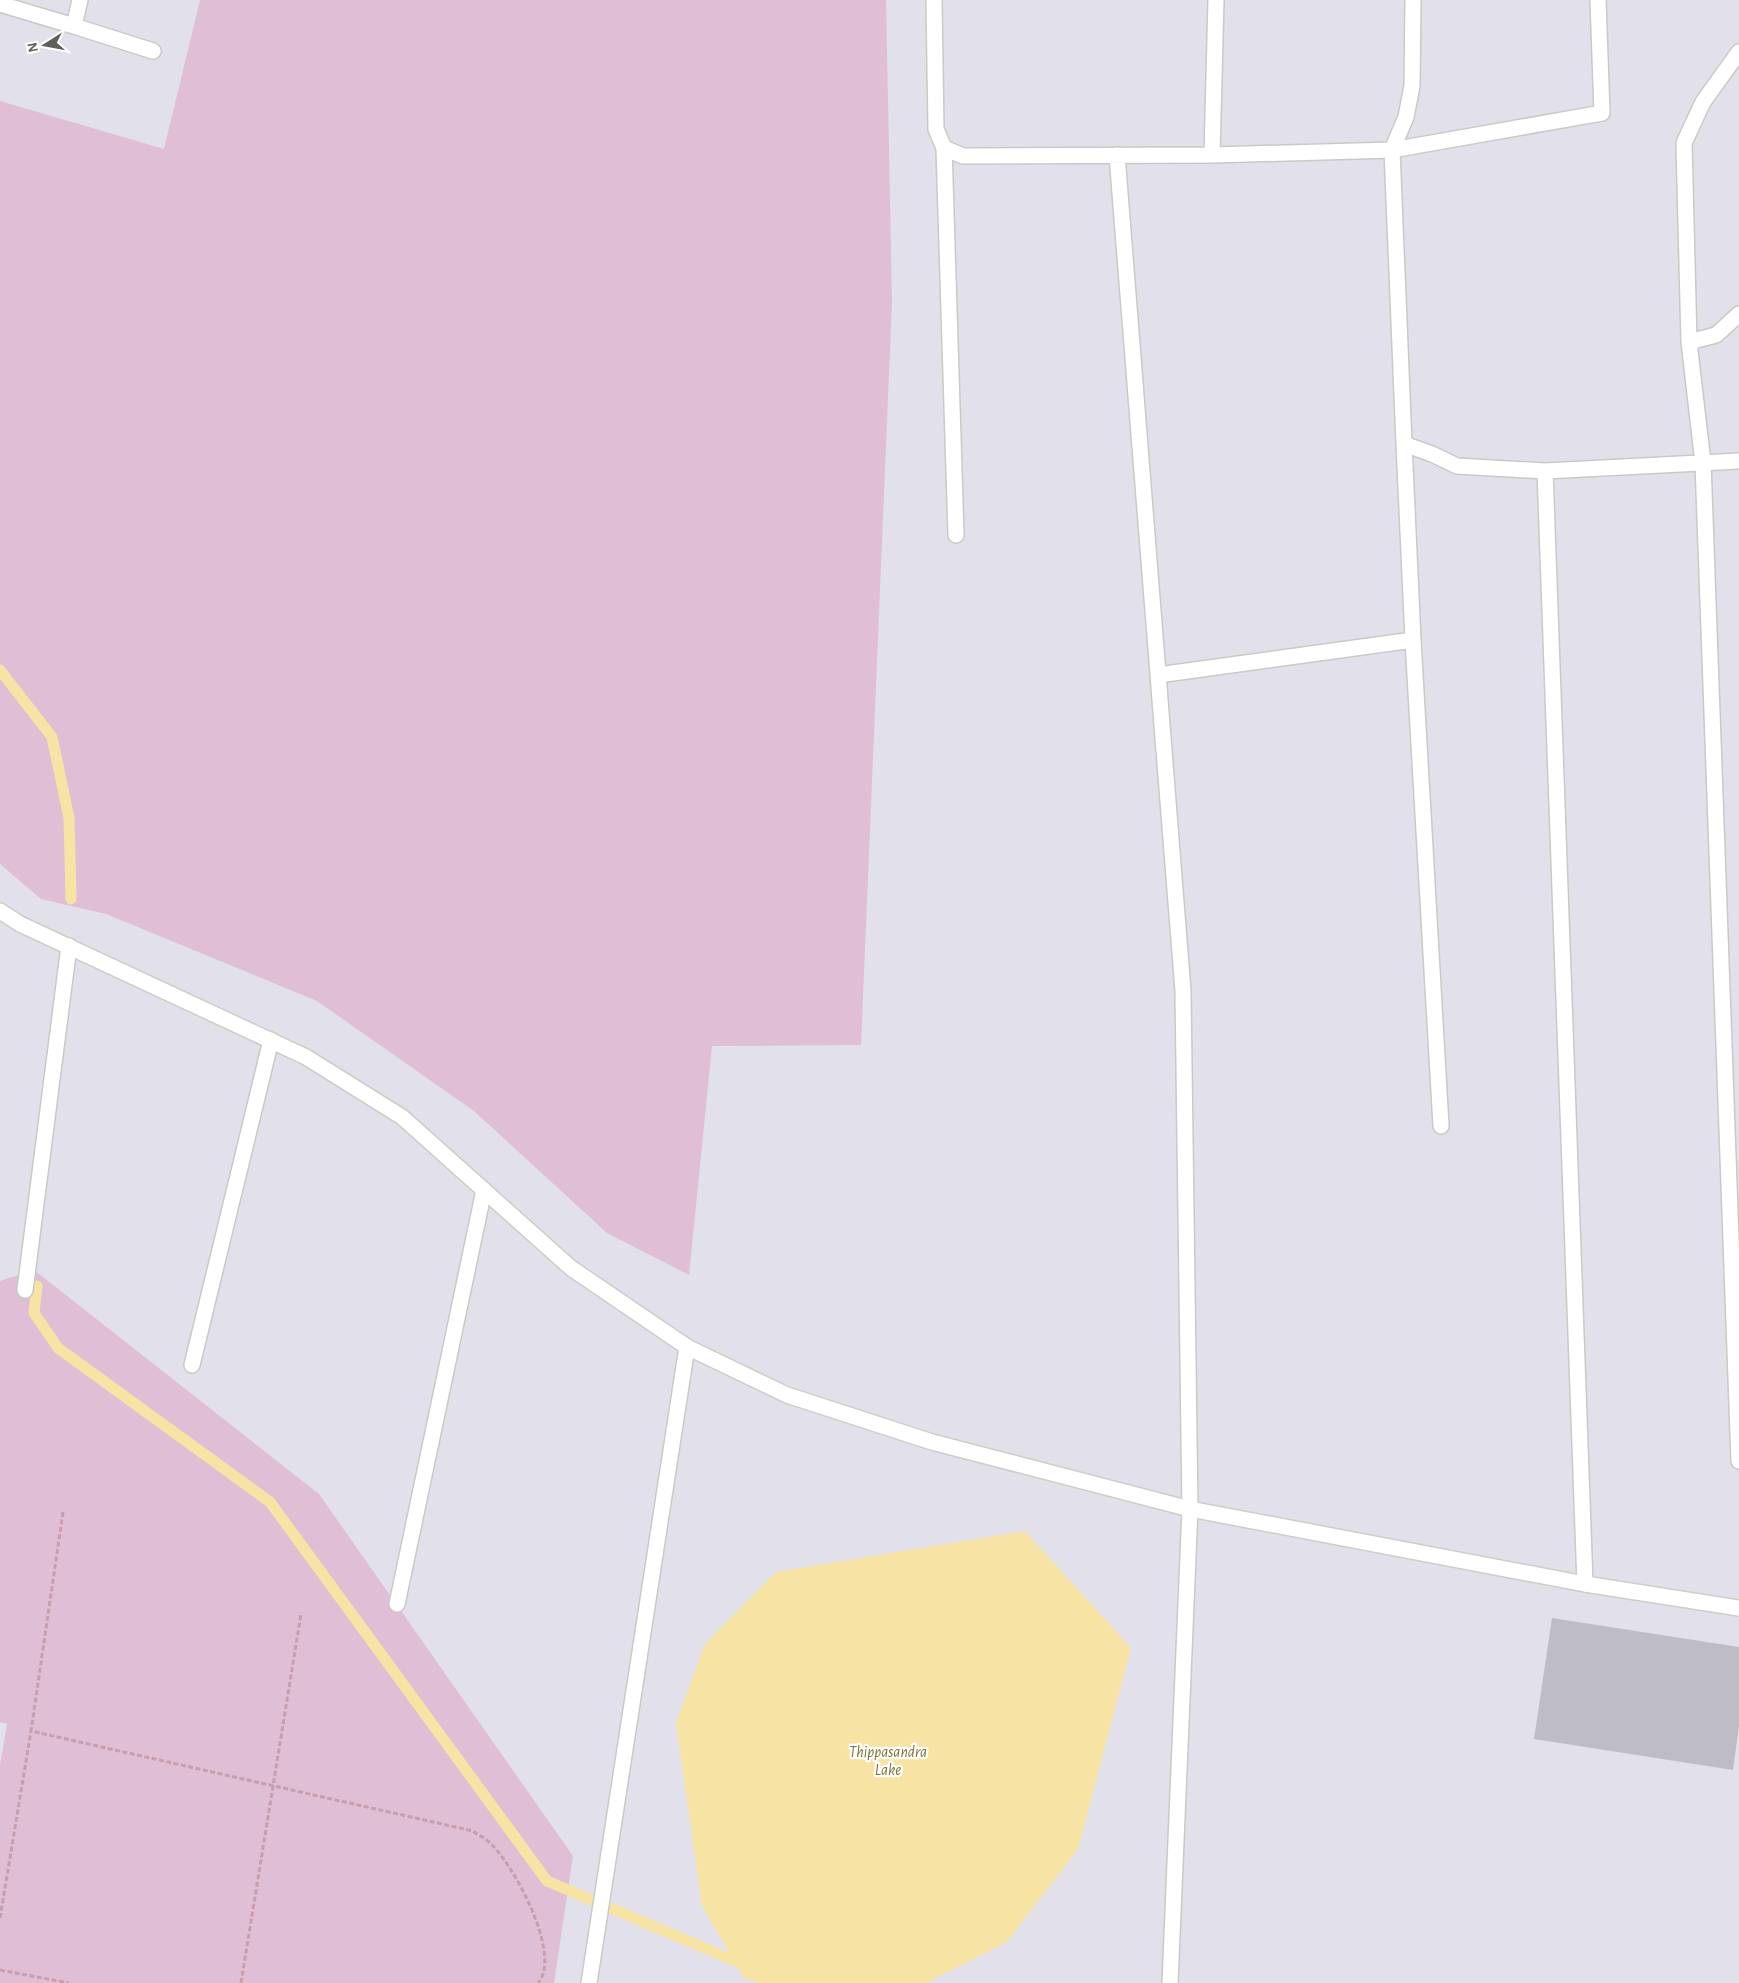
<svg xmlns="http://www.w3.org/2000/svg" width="1739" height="1983" viewBox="0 0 1739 1983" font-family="'Alegreya Sans',sans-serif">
<rect width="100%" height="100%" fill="#e2e0eb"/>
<path fill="#e0bed5" d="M200,0H886L892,302L861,1045L712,1046L689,1275L607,1233L474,1111L317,1001L106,914L41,899L0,864V101L164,149Z
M34,1270L319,1494L573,1856L554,1983H0V1765L7,1724L0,1722V1281Z"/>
<path fill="#f7e4a4" d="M1025,1531L1131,1648L1078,1849L1007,1942L926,1983H759L744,1978L702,1906L676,1723L705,1644L776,1572Z"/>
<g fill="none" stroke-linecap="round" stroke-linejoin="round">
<path stroke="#f7e4a4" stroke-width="11" d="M0,670L52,737L69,818L71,899
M37,1286L34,1313L58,1348L270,1502L547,1881L735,1961"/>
</g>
<path fill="#bebdc6" d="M1552,1618L1739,1647V1726L1733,1770L1534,1739Z"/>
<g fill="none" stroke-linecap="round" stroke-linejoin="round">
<g stroke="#cacac4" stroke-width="18">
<path id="lane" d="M944,148L956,535"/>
</g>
<g stroke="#cacac4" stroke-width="18">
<path id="street" d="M934,0L936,129L944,148L963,156L1212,155L1392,150L1404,444L1432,454L1457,466L1545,471L1739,461
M0,4L74,26L80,0
M74,26L153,51
M1739,52L1703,102L1684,143L1689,342L1703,463L1739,1461
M1392,150L1602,113L1598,0
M1392,150L1406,117L1412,86L1413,0
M1117,155L1183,991L1190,1509L1170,1983
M1212,155L1216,0
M1689,342L1716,335L1739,314
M1545,471L1585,1584
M1413,640L1441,1126
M1158,675L1413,640L1404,444
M25,1290L69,946
M192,1365L271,1040
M397,1604L484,1190
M589,1983L687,1347"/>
</g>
<g stroke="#cecec6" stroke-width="18">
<path id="secondary" d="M0,911L20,924L306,1057L402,1117L571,1268L687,1347L787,1395L932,1442L1190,1509L1585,1584L1739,1608"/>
</g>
<path stroke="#c89eae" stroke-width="3" stroke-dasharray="5 2.5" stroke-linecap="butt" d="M63,1512L31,1731L473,1831C478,1835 485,1838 489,1842C513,1863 563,1955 538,1983
M0,1918L31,1731
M0,1970L69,1983
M241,1983L301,1614"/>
<use href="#lane" stroke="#fff" stroke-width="15"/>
<use href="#street" stroke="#fff" stroke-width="15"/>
<use href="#secondary" stroke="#fff" stroke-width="15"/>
</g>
<g text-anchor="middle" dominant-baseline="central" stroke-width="4.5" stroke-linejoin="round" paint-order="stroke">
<g font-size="16" font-style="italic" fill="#7c7236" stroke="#fff">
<text x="888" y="1752">Thippasandra<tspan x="888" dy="18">Lake</tspan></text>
</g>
</g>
<g transform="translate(45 45) rotate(259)" stroke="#ffffff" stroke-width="4" paint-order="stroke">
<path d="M0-4L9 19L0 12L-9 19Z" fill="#605f59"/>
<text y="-8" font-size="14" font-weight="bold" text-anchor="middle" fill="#605f59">N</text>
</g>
</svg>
